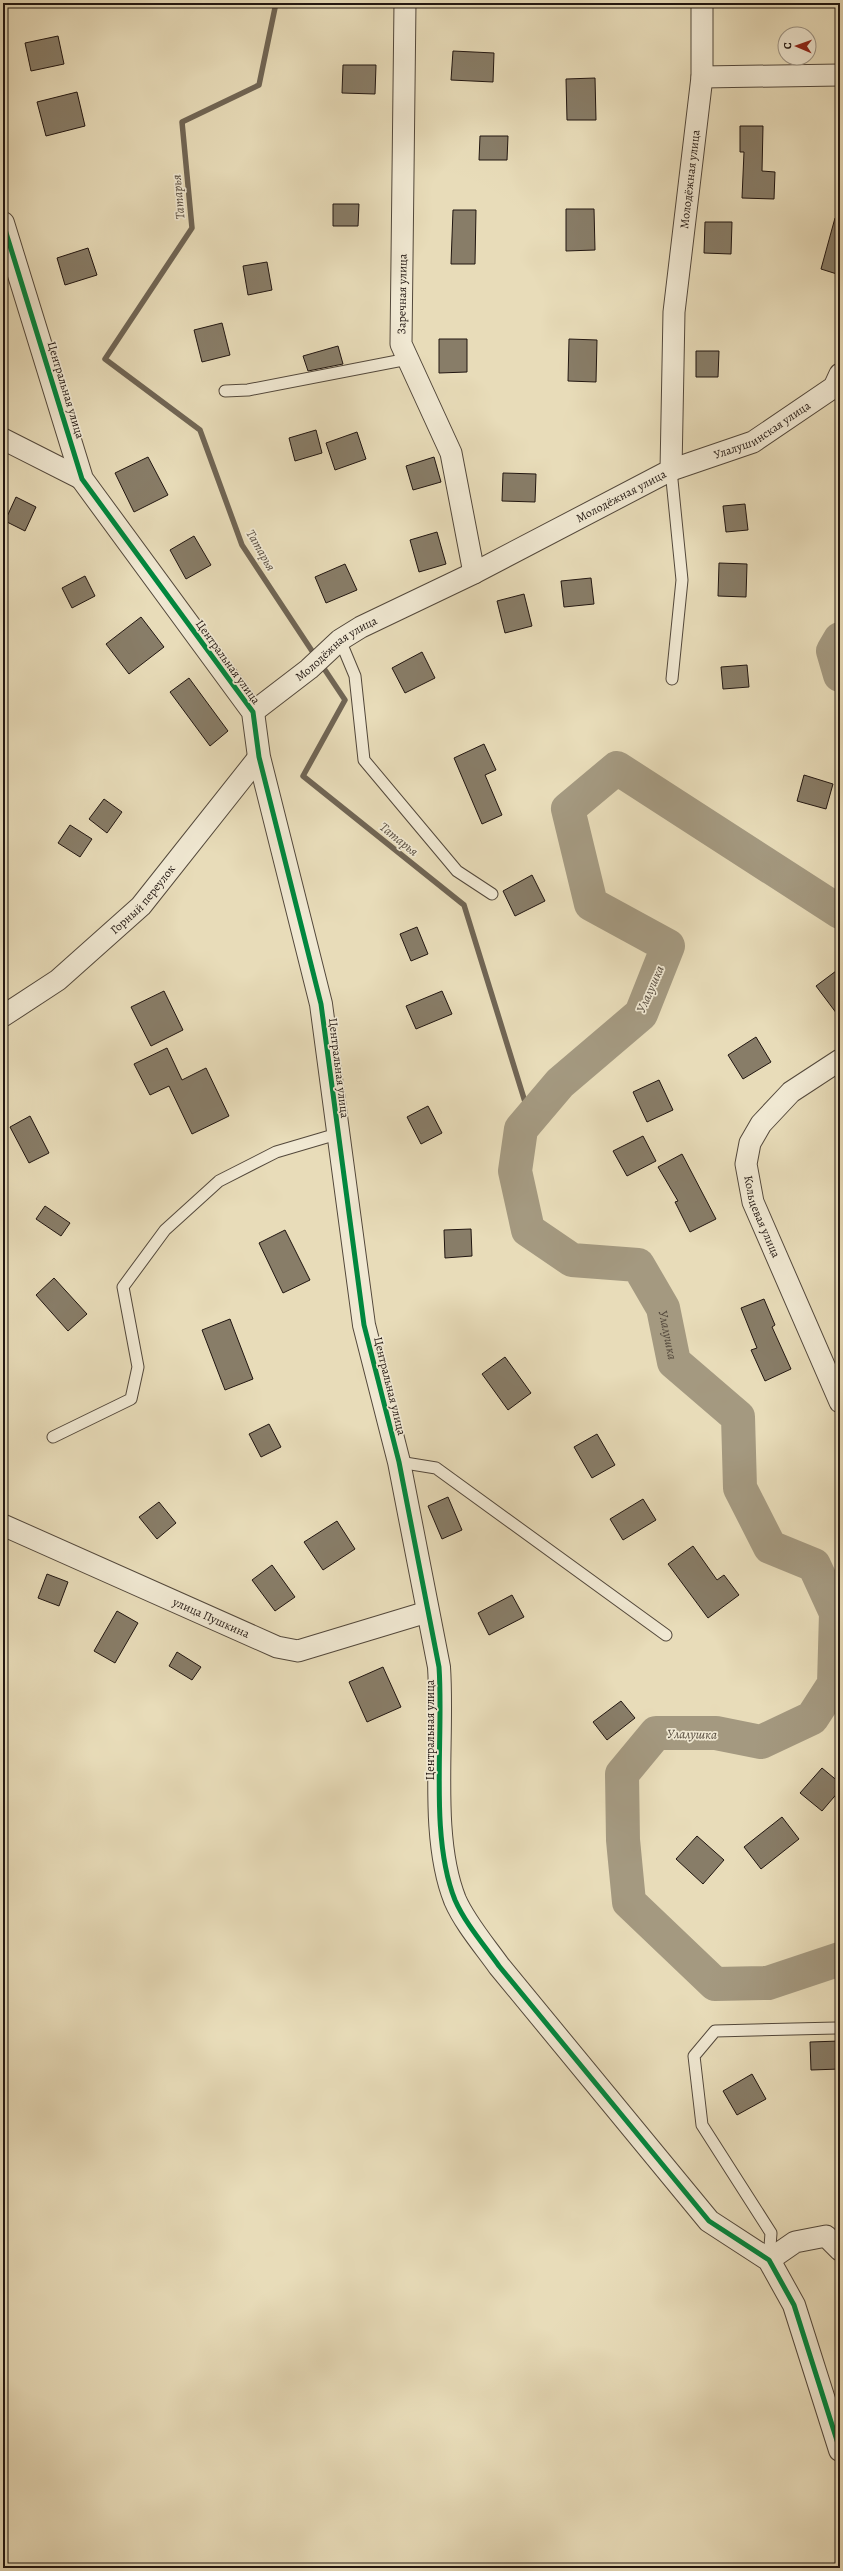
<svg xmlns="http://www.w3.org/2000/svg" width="843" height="2571" viewBox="0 0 843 2571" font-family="Alegreya,serif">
<rect width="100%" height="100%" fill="#e8dcb9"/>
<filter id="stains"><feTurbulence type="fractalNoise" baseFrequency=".005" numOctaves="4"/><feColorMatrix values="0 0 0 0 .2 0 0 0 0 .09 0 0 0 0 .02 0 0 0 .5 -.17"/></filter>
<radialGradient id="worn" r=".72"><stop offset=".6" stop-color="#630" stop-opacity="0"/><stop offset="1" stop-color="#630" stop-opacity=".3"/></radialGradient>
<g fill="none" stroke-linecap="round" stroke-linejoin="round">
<path stroke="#706554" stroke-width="5.5" d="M276,3L259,85L182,122L192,228L105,359L200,430L242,545L316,657
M321,664L345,700L303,776L464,905L530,1118"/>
<g stroke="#a49980" stroke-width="34">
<path d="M840,639L833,651L840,675"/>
<path id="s1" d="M840,912L617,768L568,809L591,904L668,946L641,1014L560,1083L521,1129L515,1171L528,1230L572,1260L638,1265L663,1308L674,1362L738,1417L740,1488L770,1547L814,1565L836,1613L834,1684L812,1718L761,1742L716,1733H656L622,1774L623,1840L629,1902L715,1984L768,1983L840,1959"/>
</g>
</g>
<path fill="#887d68" stroke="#211611" d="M58,36L64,64L31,71L25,43Z
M453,51L494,53L493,82L451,80Z
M343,65H376L375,94L342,93Z
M595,78L596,120H567L566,79Z
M77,92L85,126L46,136L37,102Z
M740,126H763L762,171L775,172L774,199L742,198L744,152H740Z
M480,136H508L507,160H479Z
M333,204H359L358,226H333Z
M566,209H594L595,250L566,251Z
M453,210H476L475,264H451Z
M835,218H840V275L821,269Z
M705,222H732L731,254L704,253Z
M88,248L97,275L65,285L57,258Z
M267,262L272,290L248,295L243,266Z
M222,323L230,355L202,362L194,330Z
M439,339H467V372L439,373Z
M569,339L597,340L596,382L568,381Z
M338,346L343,364L308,371L303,356Z
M696,351H719L718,377H696Z
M316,430L322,453L295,461L289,438Z
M357,432L366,459L335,470L326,443Z
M148,457L168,495L134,512L115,473Z
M434,457L441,482L413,490L406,466Z
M503,473L536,474L535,502L502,501Z
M16,497L36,507L25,531L5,521Z
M745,504L748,530L726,532L723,506Z
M437,532L446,564L419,572L410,540Z
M194,536L211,565L186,579L170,550Z
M719,563L747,564L746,597L718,596Z
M345,564L357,590L326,603L315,577Z
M85,576L95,596L72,608L62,588Z
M591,578L594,604L564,607L561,581Z
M524,594L532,626L505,633L497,601Z
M141,617L164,647L129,674L106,644Z
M422,652L435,678L405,693L392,668Z
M747,665L749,687L723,689L721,667Z
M189,678L228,731L210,746L170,692Z
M484,744L496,770L485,775L502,815L482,824L454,758Z
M804,775L833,784L826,809L797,801Z
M104,799L122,812L107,833L89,819Z
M70,825L92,839L80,857L58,843Z
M532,875L545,901L515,916L503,891Z
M417,927L428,954L411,961L400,934Z
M840,968V1018L816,986Z
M164,991L183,1030L151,1046L131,1007Z
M442,991L452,1014L416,1029L406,1006Z
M756,1037L771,1062L743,1079L728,1055Z
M167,1048L182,1080L206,1068L229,1116L192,1134L169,1086L150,1095L134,1064Z
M659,1080L673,1110L647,1122L633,1092Z
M428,1106L442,1133L421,1144L407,1117Z
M30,1116L49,1153L29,1163L10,1127Z
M643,1136L656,1161L627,1176L613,1151Z
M682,1154L716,1219L690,1232L675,1202L678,1201L658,1167Z
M45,1206L70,1223L61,1236L36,1219Z
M471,1229L472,1256L445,1258L444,1230Z
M285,1230L310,1280L283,1293L259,1243Z
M54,1278L87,1314L68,1331L36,1295Z
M764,1299L775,1325L772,1327L791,1369L765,1381L751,1350L757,1348L741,1308Z
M230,1319L253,1379L225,1390L202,1330Z
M505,1357L531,1393L508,1410L482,1374Z
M269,1424L281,1447L261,1457L249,1434Z
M597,1434L615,1465L592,1478L574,1447Z
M448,1497L462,1530L442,1539L428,1506Z
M643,1499L656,1520L623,1540L610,1519Z
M159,1502L176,1523L157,1539L139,1517Z
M337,1521L355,1549L323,1570L304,1542Z
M693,1546L717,1580L724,1575L739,1595L708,1618L668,1564Z
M272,1565L295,1597L275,1611L252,1580Z
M47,1574L68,1582L59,1606L38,1598Z
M512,1595L524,1617L489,1635L478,1613Z
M117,1611L138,1623L115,1663L94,1651Z
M177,1652L201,1667L192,1680L169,1666Z
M383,1667L401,1707L367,1722L349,1682Z
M621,1701L635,1718L607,1740L593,1722Z
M822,1768L840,1783V1790L822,1811L800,1793Z
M782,1817L799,1839L761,1869L744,1847Z
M697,1836L724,1860L703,1884L676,1859Z
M840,2041V2069L811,2070L810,2042Z
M752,2074L766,2099L737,2115L723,2091Z"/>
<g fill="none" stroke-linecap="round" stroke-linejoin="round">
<g stroke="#53483b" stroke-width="13">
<path id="service" d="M225,391L248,390L408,359
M671,470L682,580L672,679
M340,640L355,676L364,760L457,871L492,894
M53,1437L131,1399L138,1367L123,1287L165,1230L219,1181L276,1152L337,1134
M399,1462L436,1468L666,1635
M769,2260L771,2233L702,2125L694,2056L715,2031L836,2028"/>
</g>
<g stroke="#53483b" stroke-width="23">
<g id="minor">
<path d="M405,3L401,344L451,453L474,573"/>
<path d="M702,77L840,75"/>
<path d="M3,439L82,479"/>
<path id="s2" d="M671,470L753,442L834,387L840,374"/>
<path id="s3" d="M253,712L309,669L340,640L361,627L474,573L671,470L674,312L702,77V3"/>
<path id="s4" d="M3,1016L58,980L141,906L259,757"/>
<path id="s5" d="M840,1060L791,1092L761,1124L750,1143L746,1164L753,1202L840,1402"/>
<path id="s6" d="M3,1525L277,1647L298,1651L427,1612"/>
<path d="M769,2260L795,2242L826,2236L840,2250"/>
</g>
</g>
<g stroke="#53483b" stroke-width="24">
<path id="tertiary" d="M3,223L82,479L253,712L259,757L321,1004L364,1325L399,1462L439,1667C444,1738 429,1835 455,1900C465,1923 484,1945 499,1966L709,2221L769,2260L794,2305L840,2450"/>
</g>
<use href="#service" stroke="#f0e8d2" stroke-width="11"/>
<use href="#minor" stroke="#f0e8d2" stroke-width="21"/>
<use href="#tertiary" stroke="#f0e8d2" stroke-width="22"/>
<g stroke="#f0e8d2" stroke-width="8">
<path id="cycleway" d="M3,223L82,479L253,712L259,757L321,1004L364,1325L399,1462L439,1667C444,1738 429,1835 455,1900C465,1923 484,1945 499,1966L709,2221L769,2260L794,2305L840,2450"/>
</g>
<use href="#cycleway" stroke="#00873e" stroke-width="5"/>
</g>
<g text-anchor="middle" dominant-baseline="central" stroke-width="3.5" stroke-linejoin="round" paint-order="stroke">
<g font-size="12" fill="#211611" stroke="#f0e8d2">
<text stroke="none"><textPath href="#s3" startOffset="777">Молодёжная улица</textPath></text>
<text transform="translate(402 294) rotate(-89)">Заречная улица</text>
<text transform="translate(66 390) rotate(73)">Центральная улица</text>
<text stroke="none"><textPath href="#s2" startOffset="100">Улалушинская улица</textPath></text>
<text stroke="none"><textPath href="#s3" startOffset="429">Молодёжная улица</textPath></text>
<text stroke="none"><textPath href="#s3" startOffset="105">Молодёжная улица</textPath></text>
<text transform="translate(228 662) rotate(54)">Центральная улица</text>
<text stroke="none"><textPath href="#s4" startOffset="183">Горный переулок</textPath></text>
<text transform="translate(339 1068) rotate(83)">Центральная улица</text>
<text stroke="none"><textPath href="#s5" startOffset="201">Кольцевая улица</textPath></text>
<text transform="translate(390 1386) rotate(76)">Центральная улица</text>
<text stroke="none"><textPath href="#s6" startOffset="228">улица Пушкина</textPath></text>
<text transform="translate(430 1730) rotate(-90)">Центральная улица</text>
</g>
<g font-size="13" font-style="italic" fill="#554a3d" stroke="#f0e8d2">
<text transform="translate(178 197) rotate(-95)">Татарья</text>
<text transform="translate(261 550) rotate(60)">Татарья</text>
<text transform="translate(399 839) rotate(39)">Татарья</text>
<text transform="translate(650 989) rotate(-66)">Улалушка</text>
<text stroke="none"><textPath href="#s1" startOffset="1054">Улалушка</textPath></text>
<text transform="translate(692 1734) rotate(1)">Улалушка</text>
</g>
</g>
<rect width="843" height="2571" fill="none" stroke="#e8dcb9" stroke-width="16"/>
<rect x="4" y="4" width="835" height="2563" fill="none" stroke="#211611" stroke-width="2"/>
<rect x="8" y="8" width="827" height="2555" fill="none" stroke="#211611"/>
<g transform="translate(797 46) rotate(272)"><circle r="19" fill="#f0e8d2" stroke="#9d9485"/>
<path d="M0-3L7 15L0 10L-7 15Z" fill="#8f2418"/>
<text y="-6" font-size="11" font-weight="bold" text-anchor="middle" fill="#211611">С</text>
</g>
<rect width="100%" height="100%" filter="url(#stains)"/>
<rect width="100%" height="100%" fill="url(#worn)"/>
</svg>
